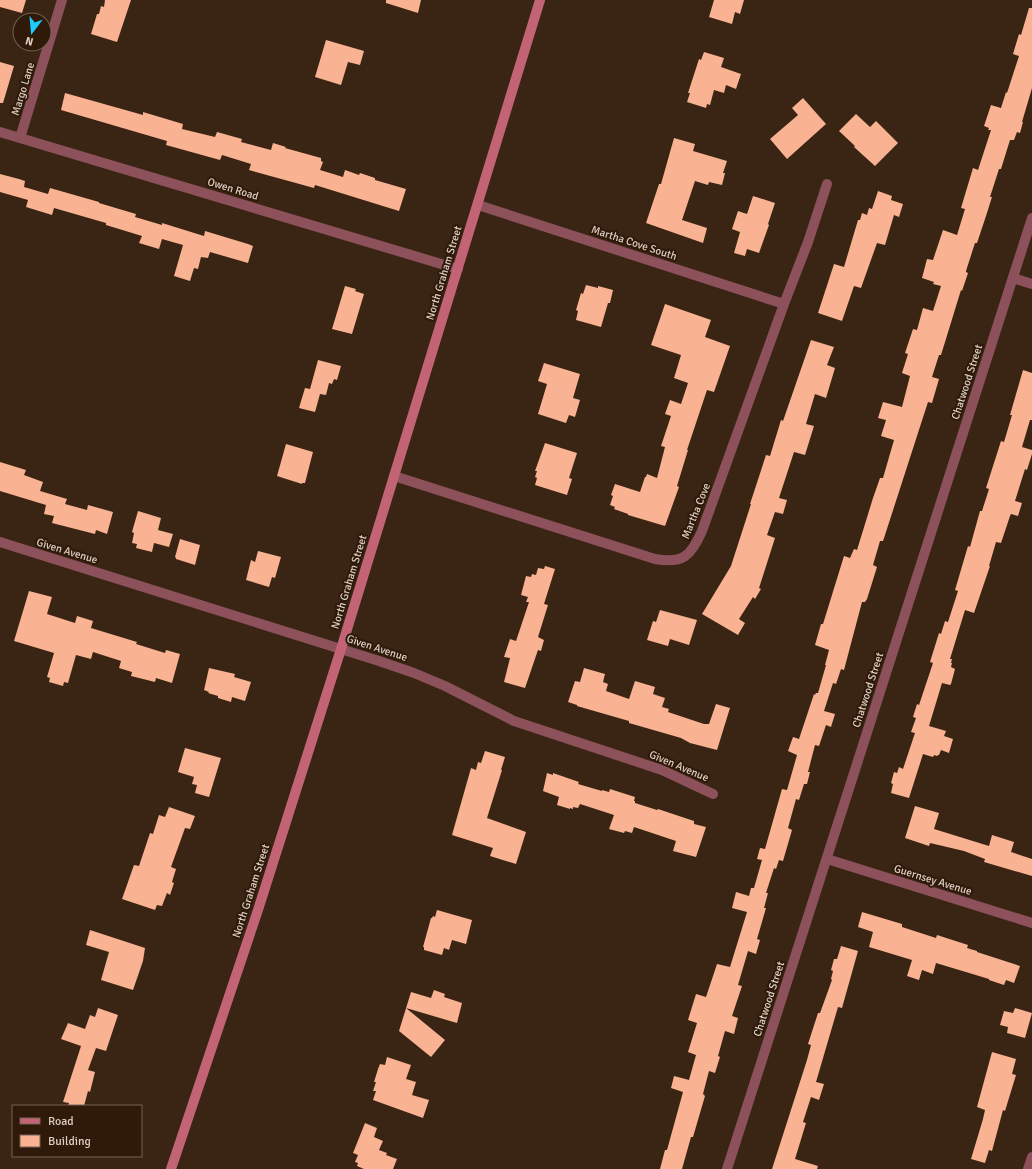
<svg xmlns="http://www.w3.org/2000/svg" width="1032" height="1169" viewBox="0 0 1032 1169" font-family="Signika,sans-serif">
<rect width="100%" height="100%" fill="#3a2413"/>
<path fill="#f9b392" d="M0,0H26L22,13L0,7Z
M105,0H131L117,42L91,34L97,14H99L101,6L104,7Z
M386,0H421L418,13L386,3Z
M714,0H744L740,14L735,12L732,24L709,17Z
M1029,8H1032V88L1022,122H1023L1020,133L1017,132L1014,140H1010L1001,169H999L990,197H992L986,216L977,243H975L966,271V272L968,273L962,291L961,290L941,355H939L932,377L939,379L932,403L928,402L885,535L883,541H880L873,565L877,567L867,599L865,602H862L844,670L841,669L836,684L833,683L824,711L835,714L831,727L826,725L819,746L815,745L808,772H810L807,784H804L799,800L796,799L788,828L792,830L783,861L779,860L776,869L774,868L766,893H768L764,908H766L757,939L760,940L756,954L748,951L738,985L742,986L732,1016L738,1018L734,1034L725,1031L718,1056L720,1057L715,1073L709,1071L703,1094L705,1096L693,1137H691L682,1169H660L665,1150H667L683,1092L671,1088L674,1076L689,1080L696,1055L688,1052L697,1023L688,1020L696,994L706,997L717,964L730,967L747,912L732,908L736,892L749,896L751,888H754L762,860L757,859L760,848L765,849L782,789L787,790L797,755L788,751L793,737L799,739L814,694L815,695L816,693H818L826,665H825L829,650L815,645L821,624H823L844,556L850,558L854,549L857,550L873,498L880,478H883L894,440L881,436L886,420L878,418L883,402L902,407L910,376L902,373L908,354L905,353L913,329L917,330L923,308L933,311L941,286L933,284L934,282L922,278L927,259L933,260L943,230L957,235L965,209L961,208L973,168L978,170L991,130H988L989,128L984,126L991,105L1001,108L1006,92L1007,93L1019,56L1013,54L1019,34L1021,35Z
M326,40L364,51L360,65L348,62L341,85L315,77Z
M704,52L724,58L721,67L741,74L736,89L726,85L724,93L714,90L710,105L707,104L706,108L687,102L690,93H688L699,59L701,60Z
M0,62L14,66L3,103H0Z
M65,93L143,115V112L183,124L182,129L215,137L217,132L242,139L241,142L271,150L273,143L286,147L285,148L321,158V161L323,162L320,170L343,177L345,170L359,175L360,173L375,178V180L406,189L399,211L315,185L314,188L249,170L251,164L222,155L220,160L166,145L167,141L61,110Z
M803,98L826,124L787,159L770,139L798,115L792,108Z
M856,114L870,127L876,121L898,143L875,166L854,147L855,146L839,131Z
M674,138L695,144L693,151L727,161L723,173H725L722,185L709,182L708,185L695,181L682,220L707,228L703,243L646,223L659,184H661Z
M0,174L19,179L25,181L24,187L48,194L50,188L99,202V203L136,214L135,217L162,225V223L204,236L205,231L248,244L253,246L248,263L210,252L208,258L201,257L198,269L194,268L190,281L174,276L183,245L162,239L159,249L139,243L142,236L106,225V223L54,208L52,215L26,207L28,200L0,192Z
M878,191L892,196L891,200L903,204L899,217L894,215L885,245L877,243L861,288L854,286L842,321L818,313L834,264L844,267L858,220H860L862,213L867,215L869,208L872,209Z
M753,196L775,203L768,224L769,225L759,253L747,249L745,256L734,253L740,232L732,229L738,211L747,214Z
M586,285L598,288V286L613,290L610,303H608L601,327L576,320L578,311L576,310L581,293L583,294Z
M345,286L356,289L355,291L364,294L352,334L332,329Z
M665,304L711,320L705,337L730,346L714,392L707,390L687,450H688L677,486L679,487L665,526L628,515V514L614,509L615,507L610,505L613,496L611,495L615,484L640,492L645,477H646L647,474L657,478L665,447L661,446L671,416L665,414L670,400L681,404L688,383L674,378L681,355L651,345Z
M811,340L834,347L827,365L835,368L826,398L815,394L806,424L814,426L805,455L794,452L779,498L787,500L783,514L775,512L767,535L775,538L759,588L761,589L755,599L753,597L739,619L745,623L738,635L702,614L731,566L751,504H750L766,455L770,456L781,420L783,421Z
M318,360L341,366L337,380L334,379L332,384L329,383L326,395L320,394L315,412L299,408L305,388L310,389Z
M544,363L580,374L573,398L580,400L575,417L569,415L566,423L538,414L547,384L538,381Z
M1023,370L1032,373V420H1030L1022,447L1032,450V454L1027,470L1025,469L1015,501L1022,503L1018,516L1011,514L1010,516L1001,543L996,542L989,566H990L974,613L965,610L950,659H952L951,663H952L951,667L955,669L951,684L950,685L942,683L929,726L946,731L944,736L953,739L949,753L941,750L939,755H938L937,756L934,755L933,757L923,754L909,798L891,793L893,784L891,783L894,772L897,773L899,767L903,769L915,733L911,732L916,718L913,717L917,704L919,705L933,663L930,662L939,633L941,634L945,621L948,622L958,591L955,590L968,546L970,547L980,511H982L989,489L986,488L1001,441L1004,442L1012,415H1010Z
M545,443L577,453L569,478L572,479L567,495L535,485L537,478L535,477L537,471H535Z
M286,444L313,452L305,483H302V484L277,476Z
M0,462L26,470L24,475L43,482L40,491L67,499L65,504L87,510L88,505L113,512L107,534L96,530L95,534L52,523L54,516L44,514L46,505L0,491Z
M138,511L161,518L158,530L173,534L169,547L154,543L152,552L136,548L137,544L132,543L134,533L132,532Z
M180,539L200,545L195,565L176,559V558L175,557Z
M258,551L281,557L275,578L272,577L269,587L246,580L251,560L255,562Z
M545,566L555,569L544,604L548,605L538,637L544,640L541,651L538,650L525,688L504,682L510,658L504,657L510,639L516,641L529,602H526L528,597L521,595L526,576L531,577L532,574L536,575L538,568L544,569Z
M29,591L52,597L47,614L75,623L77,616L93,621L91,628L137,642L136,644L165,653L166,650L180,654L172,683L156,678L155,682L131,676L132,672L119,668L121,661L93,652L91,659L76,655L68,683L64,682L63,686L49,682L50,678L47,677L54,653L14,641Z
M660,610L697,620L689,645L670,639L668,646L647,640L653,621L656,622Z
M209,668L235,674L234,677L251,682L245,701L232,697L231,702L218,698V696L208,693L209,692L204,690Z
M584,668L605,674L603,682L608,684L606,691L629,699L635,681L655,687L653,694L665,698L662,707L669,709L668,712L704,724H709L716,704L730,708L717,750L690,743L681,738L629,723V721L577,706V705L568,702L575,681L580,682Z
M185,748L221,758L209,797L195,793L197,785L192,784L194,777L178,772Z
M485,751L505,757L501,770H502L487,818L526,832L516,864L490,856L493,848L452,835L471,768L476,770L478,762L481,763Z
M547,773L553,775V773L579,782L578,784L602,791V790L609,792L610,789L635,797L634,801H635V803L657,810L658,809L694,821V824L706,827L696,857L673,851L676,841L634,827L632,833L625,831L624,833L609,829L614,815L580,804L578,808L573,807V809L570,808V809L557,805L559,797L543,791Z
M915,806L939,813L934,829L989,846L992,835L1014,842L1011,852L1032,859V876L984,862L985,859L964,851L930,843L929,846L905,838Z
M169,807L195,816L190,829L185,828L171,867L176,869L172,882L174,883L170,895L167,893L162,906L157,905L155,910L122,899L134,865L139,866L150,833L153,834L159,815L165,817Z
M437,910L472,920L466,944L452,940L449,950L444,948L442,955L424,950V947H423L431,918H432L433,916L435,917Z
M862,912L902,924V927L936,938L937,935L968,945L967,948L977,951V952L1020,966L1014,983L1006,980L1004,985L989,980V979L936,963L933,974L922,970L919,980L907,976L912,960L869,947L873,932L858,927Z
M90,930L145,948L143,961L133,990L101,980L109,952L86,945Z
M841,946L858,951L842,1008L838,1007L816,1082L824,1084L819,1100L811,1097L803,1122L806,1123L795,1159L818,1166L817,1169H772L807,1060L811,1045L808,1044L818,1013H820L832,980L831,979L833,971L831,970L834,959H837Z
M434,990L445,994L444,997L462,1003L457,1023L406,1008L445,1040L431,1057L399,1031L411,992L431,998Z
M98,1008L118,1015L106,1051L96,1048L88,1070L95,1072L90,1092L88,1091L84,1106H68L69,1103L63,1102L81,1046L61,1039L68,1023L85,1029L90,1015L95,1017Z
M1015,1008L1032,1013L1025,1038L1007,1033L1008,1027L1000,1025L1004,1011L1013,1013Z
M992,1052L1016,1059L1012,1074L1016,1075L1005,1111L1003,1110L992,1151L989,1150L985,1163L971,1159L983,1119L985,1110L977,1107Z
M387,1057L411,1065L406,1079L416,1082L412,1095L429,1100L423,1118L373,1100L376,1091H373L376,1082H374L378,1069L380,1064L385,1065Z
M365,1123L377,1128L374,1137L383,1141L379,1150L387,1153L386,1155L397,1159L393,1169H364L357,1166L358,1163L355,1162L358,1155L353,1153Z"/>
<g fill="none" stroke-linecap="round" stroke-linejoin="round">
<path stroke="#8c515b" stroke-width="10" d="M0,132L458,269
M20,138L62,0
M478,205L784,304
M1013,278L1032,284
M394,476L655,559C683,564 691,556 702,531L784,304L808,242L827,184
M0,542L379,661L414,673L445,686L514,721L662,770L713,794
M827,859L1032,923
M727,1169L1032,218"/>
<path stroke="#8c515b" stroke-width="10" d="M1028,1169L1032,1157"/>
<path stroke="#c36476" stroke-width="10" d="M171,1169L258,910L341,649L540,0"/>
</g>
<g text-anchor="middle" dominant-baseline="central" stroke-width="4" stroke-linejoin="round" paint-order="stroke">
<g font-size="11" fill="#decfc5" stroke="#2f1a09">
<text transform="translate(23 89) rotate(-73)">Margo Lane</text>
<text transform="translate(233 189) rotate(17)">Owen Road</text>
<text transform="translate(634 243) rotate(18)">Martha Cove South</text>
<text transform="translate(444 273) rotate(-73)">North Graham Street</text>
<text transform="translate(967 382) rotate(-72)">Chatwood Street</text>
<text transform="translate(696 511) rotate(-68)">Martha Cove</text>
<text transform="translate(67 551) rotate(17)">Given Avenue</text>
<text transform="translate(349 582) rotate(-73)">North Graham Street</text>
<text transform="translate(377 648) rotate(18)">Given Avenue</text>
<text transform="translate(868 690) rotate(-72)">Chatwood Street</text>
<text transform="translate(679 766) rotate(23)">Given Avenue</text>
<text transform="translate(933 880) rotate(17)">Guernsey Avenue</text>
<text transform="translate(251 891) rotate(-72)">North Graham Street</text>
<text transform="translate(769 999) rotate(-72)">Chatwood Street</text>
</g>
</g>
<rect x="12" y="1105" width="130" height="52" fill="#2f1a09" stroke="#756254"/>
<rect x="20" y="1118" width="20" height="6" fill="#c36476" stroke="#756254"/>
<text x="48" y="1125" font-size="12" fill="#decfc5">Road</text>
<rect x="20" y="1135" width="20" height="12" fill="#f9b392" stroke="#756254"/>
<text x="48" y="1145" font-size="12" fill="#decfc5">Building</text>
<g transform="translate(32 32) rotate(196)"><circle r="19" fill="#2f1a09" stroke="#756254"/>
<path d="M0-3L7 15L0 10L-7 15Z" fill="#1ec9fd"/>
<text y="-6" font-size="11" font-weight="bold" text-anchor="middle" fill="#decfc5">N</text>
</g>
</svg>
